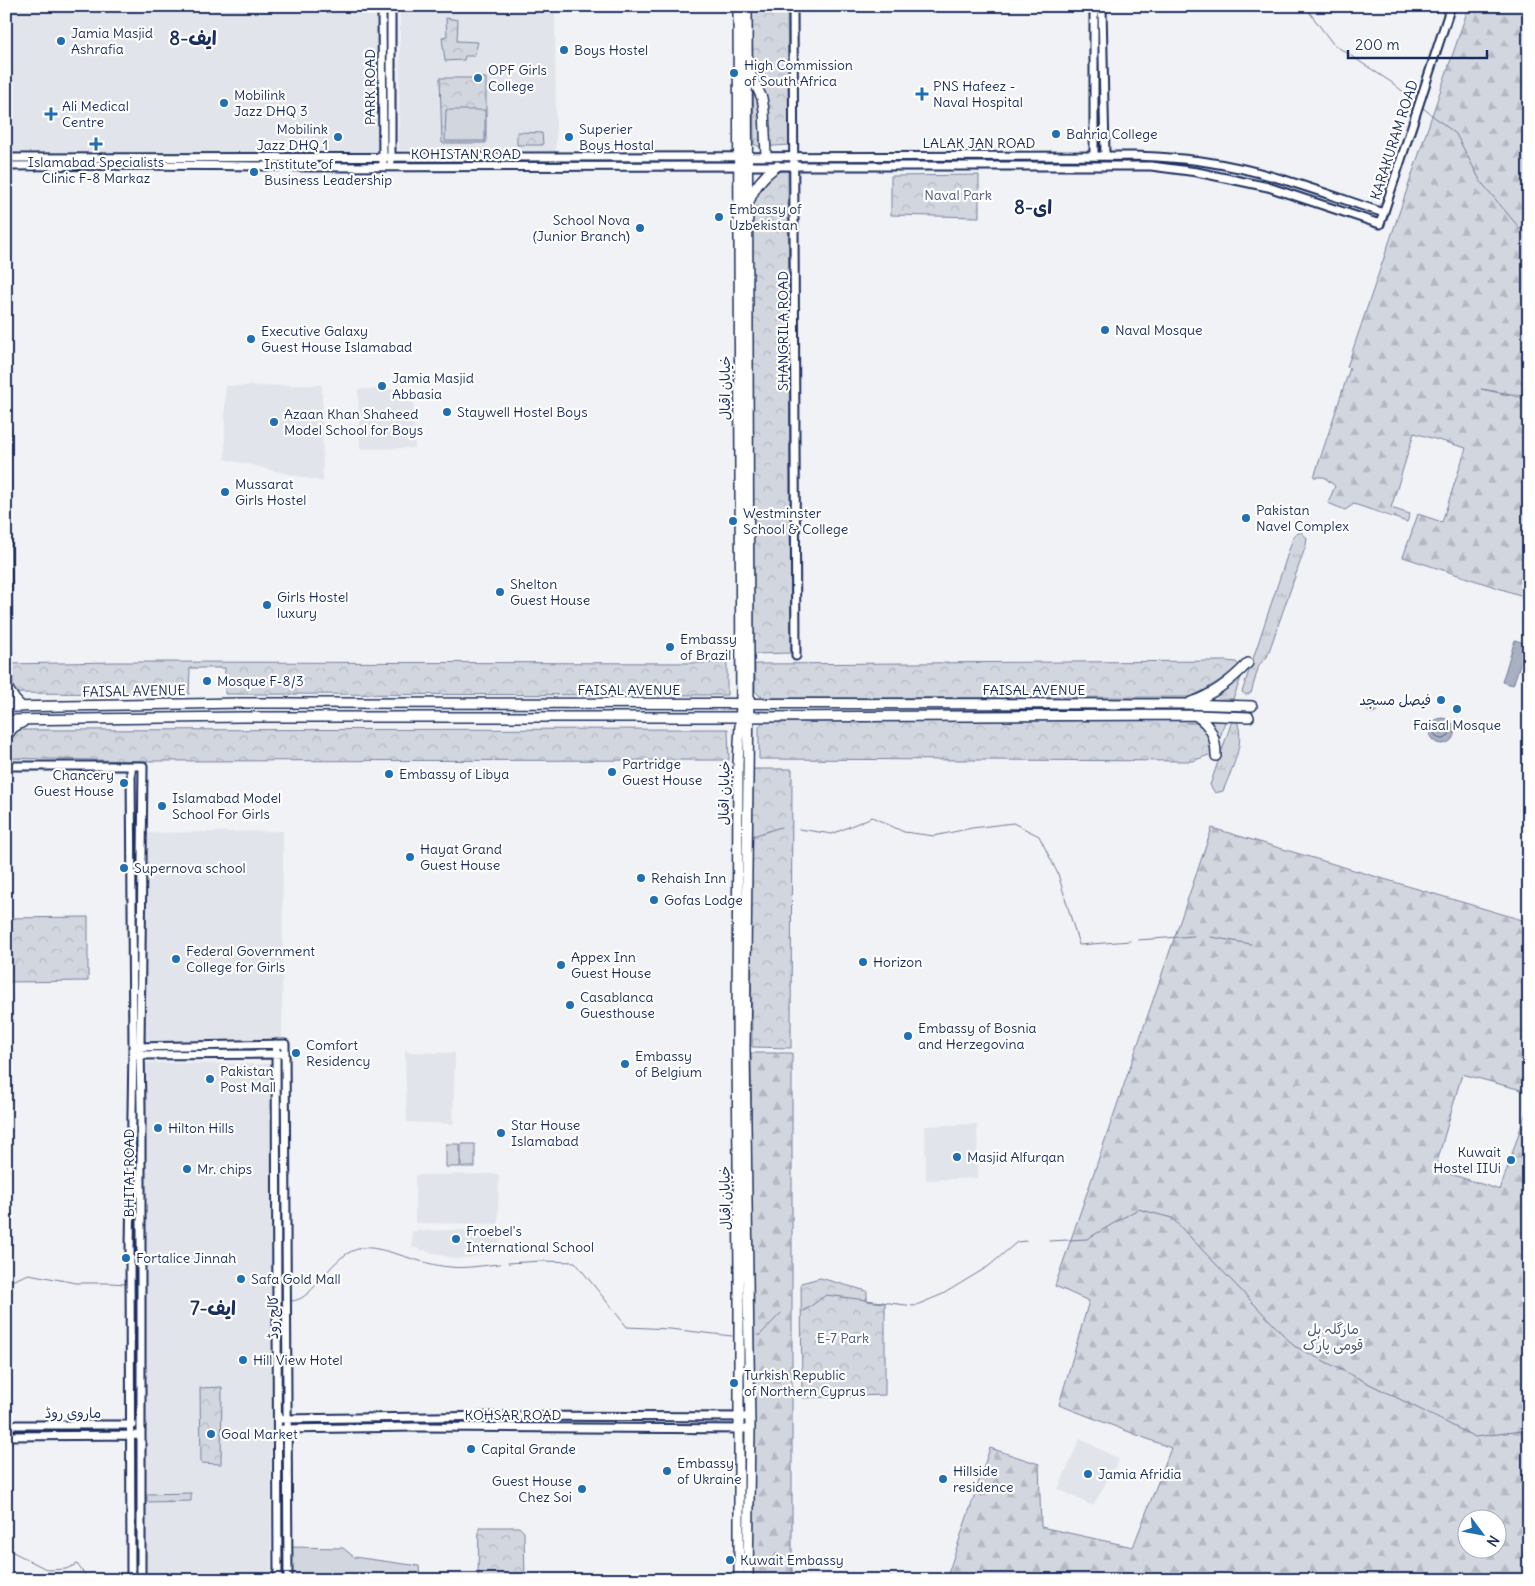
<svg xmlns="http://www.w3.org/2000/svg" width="1535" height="1586" viewBox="0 0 1535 1586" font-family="Delius,'Playpen Sans Arabic',sans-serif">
<defs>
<pattern id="grass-tufts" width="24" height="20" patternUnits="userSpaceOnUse" patternTransform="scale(1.25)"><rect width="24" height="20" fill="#d2d6df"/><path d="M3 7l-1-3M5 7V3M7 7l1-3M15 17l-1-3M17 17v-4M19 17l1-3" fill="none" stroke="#b4b8c2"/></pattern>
<pattern id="forest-firs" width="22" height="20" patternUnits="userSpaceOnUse" patternTransform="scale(1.25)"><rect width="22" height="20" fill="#d2d6df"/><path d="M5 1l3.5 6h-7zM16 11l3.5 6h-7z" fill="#b4b8c2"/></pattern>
<pattern id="park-crowns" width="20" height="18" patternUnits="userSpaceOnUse" patternTransform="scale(1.25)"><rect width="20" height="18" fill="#d2d6df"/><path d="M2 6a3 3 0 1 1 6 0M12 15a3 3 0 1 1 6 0" fill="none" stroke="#b4b8c2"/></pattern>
</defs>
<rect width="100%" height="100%" fill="#f1f2f5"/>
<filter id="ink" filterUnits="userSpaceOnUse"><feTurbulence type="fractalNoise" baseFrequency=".02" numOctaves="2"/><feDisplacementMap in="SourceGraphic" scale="10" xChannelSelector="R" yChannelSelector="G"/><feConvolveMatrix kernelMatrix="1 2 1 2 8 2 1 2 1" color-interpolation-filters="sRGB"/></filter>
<g filter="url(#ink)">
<path fill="#e1e4ea" d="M6,6H382L383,157L6,158Z
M400,6H555L556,151L399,150Z
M322,385L323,482L225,459V386Z
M358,389L413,390L415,448L360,449Z
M283,831L282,1047L144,1048L143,833Z
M405,1048L407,1052L455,1053L453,1124L407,1122Z
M143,1063L272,1064L271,1580H145Z
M977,1124L978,1178L926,1180L925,1126Z
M499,1174L498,1224L415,1223V1175Z
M500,1229V1250L474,1257L455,1259L412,1247V1231Z
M1080,1439L1119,1459L1093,1506L1058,1489Z"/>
<path fill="url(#grass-tufts)" stroke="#76829e" d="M1301,532L1307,538L1306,545L1267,657L1259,665L1251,693L1246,695L1242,692L1294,535Z
M1242,675L1233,699L1202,700Z
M1226,718L1218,744L1205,719Z
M1236,719C1247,741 1231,770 1223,791L1215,793L1210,785L1232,721Z"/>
<path fill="url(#forest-firs)" stroke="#76829e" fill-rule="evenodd" d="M1469,6H1529V397L1481,389L1529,399V598L1403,557L1418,514L1442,522L1466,448L1414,433L1391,508L1410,514L1407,522L1354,504L1345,510L1328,503L1335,486L1324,477H1314L1350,368L1347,367Z
M1212,828L1529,922V1092L1462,1074L1435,1169L1500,1190L1529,1103V1580H946L990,1448L1039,1464L1041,1527L1133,1547L1171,1448L1059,1405L1089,1301L1055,1286ZM1468,1518H1498V1548H1468Z
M751,1053H792V1580H753Z"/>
<path fill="url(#park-crowns)" stroke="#76829e" d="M752,6H787L789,145L760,147L754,144Z
M446,18L458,20L457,41L478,42L474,56H465L464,60L445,61L442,37L447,36Z
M440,78H486V143H442Z
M517,132L542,133L543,145H517Z
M788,171L791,653L754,654L752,205L756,193L773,172Z
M979,175V217L891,215V176Z
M1226,661L1236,662L1241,667L1193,697L768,698L760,696L755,691V664Z
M116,662L727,663V695L225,694V668H190L189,694L6,693V664Z
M1198,720L1207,729L1214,753L1193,761L759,759V727L763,722Z
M728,729L729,760L137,761L6,758V730Z
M750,769H792L791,1048L752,1047Z
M88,917V981L6,982V918Z
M820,1278L867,1291V1301L885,1303V1395L802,1398L801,1283Z
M222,1387L221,1464L201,1463L200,1388Z
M191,1493V1501L147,1502V1494Z
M479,1527H519L524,1532L525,1580H478Z"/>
<path fill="#d2d6df" stroke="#76829e" d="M446,110H485V141H445Z
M446,1144H460V1167H446Z
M461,1144H475V1167H461Z
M288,1547L343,1548L354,1557L419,1566L420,1580H288Z"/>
<path fill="#a8b0c2" stroke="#707c9a" d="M1515,640L1527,644L1513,685L1502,682Z
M1366 707a6 6 0 1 1 12 0a6 6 0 1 1-12 0Z
M1429 731a13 13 0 1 1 26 0a13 13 0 1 1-26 0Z"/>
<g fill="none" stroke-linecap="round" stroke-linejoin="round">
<path stroke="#536386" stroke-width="1" d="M1434 731a8 8 0 1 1 16 0a8 8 0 1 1-16 0Z"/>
<path stroke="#707c9a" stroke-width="1" d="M1296,6L1307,9L1333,44L1391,82L1416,102
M1423,108L1456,134L1481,182L1522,231
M1186,723H1196L1205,730L1209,737
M799,829L832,834L872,817L904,832L934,836L972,828L1013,823L1039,836L1058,874L1079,945L1130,941
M753,836L781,827
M1211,937L1251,944
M1138,940L1194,936
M1049,1241L1087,1239L1138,1209L1172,1218L1294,1346L1475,1437L1529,1430
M508,1263L542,1261L575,1262L627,1327L670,1329L732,1336
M6,1283L29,1274L76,1283H111L126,1284
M291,1301C316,1301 329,1252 363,1248C372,1247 382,1250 390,1252C407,1257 433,1266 450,1267C466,1269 484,1265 500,1264
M804,1311L826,1295L914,1306L943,1294L989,1266L1017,1242L1026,1241
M757,1335H760L781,1313
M6,1550L11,1551L48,1570L66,1569L77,1564L89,1580"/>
<g stroke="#1b2f5e" stroke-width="11">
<path id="tertiary" d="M382,6L383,167
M391,6V161
M793,6L796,656
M1094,6V155
M1102,6L1105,155
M6,158L1134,156C1159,157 1183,158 1207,162C1268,171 1326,194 1384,213
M6,166C108,165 210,164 312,167L794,166H1151L1197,172L1268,187L1380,224L1451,6
M6,427L8,707
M6,744L7,720
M6,766H143L140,1047L141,1108V1580
M131,766L133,1046L130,1248L131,1580
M276,1044L278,1580
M136,1047L285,1044L288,1580
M136,1055L280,1054
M282,1419L504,1416L749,1417
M6,1425H133
M283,1429L416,1427L750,1429
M6,1436L141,1435"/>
</g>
<g stroke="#1b2f5e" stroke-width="12">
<path id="primary" d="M738,6L741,704L738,764L737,1049L739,1274V1580
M747,6L749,687L745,1049L750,1429L748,1580
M749,71L762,98L764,110L766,155
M749,202C755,186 763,176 777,166
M8,689L15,700L22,707
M1191,702C1213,695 1232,680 1248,663
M6,707L241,703L1183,704L1252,706
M1195,715C1211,725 1216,738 1216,756
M6,720L242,717H741L1195,715L1249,717
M6,736L14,727L23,722"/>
</g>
<use href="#tertiary" stroke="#fff" stroke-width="7"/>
<use href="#primary" stroke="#fff" stroke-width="9"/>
</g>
</g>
<g fill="#1f6fb2" stroke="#fff" stroke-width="2">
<circle cx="61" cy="41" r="5"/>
<circle cx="564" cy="50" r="5"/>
<circle cx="734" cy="73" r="5"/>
<circle cx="478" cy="78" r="5"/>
<path d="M919.5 86.5h5v5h5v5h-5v5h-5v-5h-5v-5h5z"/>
<circle cx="224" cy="103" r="5"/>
<path d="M48.5 106.5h5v5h5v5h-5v5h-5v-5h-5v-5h5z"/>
<circle cx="1056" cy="134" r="5"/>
<circle cx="338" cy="137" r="5"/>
<circle cx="569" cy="137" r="5"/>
<path d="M93.5 136.5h5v5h5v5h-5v5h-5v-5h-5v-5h5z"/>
<circle cx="254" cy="172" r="5"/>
<circle cx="719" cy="217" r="5"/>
<circle cx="640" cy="228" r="5"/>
<circle cx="1105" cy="330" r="5"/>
<circle cx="251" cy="339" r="5"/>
<circle cx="382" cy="386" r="5"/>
<circle cx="447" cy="412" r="5"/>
<circle cx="274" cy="422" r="5"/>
<circle cx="225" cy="492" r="5"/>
<circle cx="1246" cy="518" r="5"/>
<circle cx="733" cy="521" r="5"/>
<circle cx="500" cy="592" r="5"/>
<circle cx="267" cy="605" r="5"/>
<circle cx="670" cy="647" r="5"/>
<circle cx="207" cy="681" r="5"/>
<circle cx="1441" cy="700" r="5"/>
<circle cx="1457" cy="709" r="5"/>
<circle cx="612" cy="772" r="5"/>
<circle cx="389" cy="774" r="5"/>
<circle cx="124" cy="783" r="5"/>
<circle cx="162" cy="806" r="5"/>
<circle cx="410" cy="857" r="5"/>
<circle cx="124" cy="868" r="5"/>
<circle cx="641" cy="878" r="5"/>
<circle cx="654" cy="900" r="5"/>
<circle cx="176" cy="959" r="5"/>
<circle cx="863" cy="962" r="5"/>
<circle cx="561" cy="965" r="5"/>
<circle cx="570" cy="1005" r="5"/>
<circle cx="908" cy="1036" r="5"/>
<circle cx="296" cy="1053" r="5"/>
<circle cx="625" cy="1064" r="5"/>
<circle cx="210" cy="1079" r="5"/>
<circle cx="158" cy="1128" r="5"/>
<circle cx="501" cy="1133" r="5"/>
<circle cx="957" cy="1157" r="5"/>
<circle cx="1511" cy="1160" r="5"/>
<circle cx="187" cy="1169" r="5"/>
<circle cx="456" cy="1239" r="5"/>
<circle cx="126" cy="1258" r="5"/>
<circle cx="241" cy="1279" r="5"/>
<circle cx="243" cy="1360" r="5"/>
<circle cx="734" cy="1383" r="5"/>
<circle cx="211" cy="1434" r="5"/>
<circle cx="471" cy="1449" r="5"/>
<circle cx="667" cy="1471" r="5"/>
<circle cx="1088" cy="1474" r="5"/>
<circle cx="943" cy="1479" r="5"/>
<circle cx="582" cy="1489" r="5"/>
<circle cx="730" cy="1560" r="5"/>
</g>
<g text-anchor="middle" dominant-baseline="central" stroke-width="4.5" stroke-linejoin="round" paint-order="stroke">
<g font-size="14" fill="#1b2f5e" stroke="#fff" text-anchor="start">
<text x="71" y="33">Jamia Masjid<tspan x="71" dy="16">Ashrafia</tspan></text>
<text x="574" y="50">Boys Hostel</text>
<text x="744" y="65">High Commission<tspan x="744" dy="16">of South Africa</tspan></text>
<text x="488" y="70">OPF Girls<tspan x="488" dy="16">College</tspan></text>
<text x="933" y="86">PNS Hafeez -<tspan x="933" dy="16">Naval Hospital</tspan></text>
<text x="234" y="95">Mobilink<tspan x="234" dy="16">Jazz DHQ 3</tspan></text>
<text x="62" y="106">Ali Medical<tspan x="62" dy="16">Centre</tspan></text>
<text x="328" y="129" text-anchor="end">Mobilink<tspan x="328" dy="16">Jazz DHQ 1</tspan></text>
<text x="579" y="129">Superier<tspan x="579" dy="16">Boys Hostal</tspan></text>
<text x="1066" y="134">Bahria College</text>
<text x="96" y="162" text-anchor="middle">Islamabad Specialists<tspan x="96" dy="16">Clinic F-8 Markaz</tspan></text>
<text x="264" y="164">Institute of<tspan x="264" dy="16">Business Leadership</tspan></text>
<text x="729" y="209">Embassy of<tspan x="729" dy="16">Uzbekistan</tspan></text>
<text x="630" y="220" text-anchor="end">School Nova<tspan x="630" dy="16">(Junior Branch)</tspan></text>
<text x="1115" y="330">Naval Mosque</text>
<text x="261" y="331">Executive Galaxy<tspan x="261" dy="16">Guest House Islamabad</tspan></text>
<text x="392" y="378">Jamia Masjid<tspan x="392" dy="16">Abbasia</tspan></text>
<text x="457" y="412">Staywell Hostel Boys</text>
<text x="284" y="414">Azaan Khan Shaheed<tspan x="284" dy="16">Model School for Boys</tspan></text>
<text x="235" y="484">Mussarat<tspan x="235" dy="16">Girls Hostel</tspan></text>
<text x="1256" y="510">Pakistan<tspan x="1256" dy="16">Navel Complex</tspan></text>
<text x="743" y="513">Westminster<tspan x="743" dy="16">School &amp; College</tspan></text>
<text x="510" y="584">Shelton<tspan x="510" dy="16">Guest House</tspan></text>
<text x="277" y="597">Girls Hostel<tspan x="277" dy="16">luxury</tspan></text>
<text x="680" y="639">Embassy<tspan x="680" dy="16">of Brazil</tspan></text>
<text x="217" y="681">Mosque F-8/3</text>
<text x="1431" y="700" text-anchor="end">فیصل مسجد</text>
<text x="1457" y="725" text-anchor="middle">Faisal Mosque</text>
<text x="622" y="764">Partridge<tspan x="622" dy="16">Guest House</tspan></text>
<text x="399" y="774">Embassy of Libya</text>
<text x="114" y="775" text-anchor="end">Chancery<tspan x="114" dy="16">Guest House</tspan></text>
<text x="172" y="798">Islamabad Model<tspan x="172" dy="16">School For Girls</tspan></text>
<text x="420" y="849">Hayat Grand<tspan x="420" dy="16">Guest House</tspan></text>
<text x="134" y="868">Supernova school</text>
<text x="651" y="878">Rehaish Inn</text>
<text x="664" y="900">Gofas Lodge</text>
<text x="186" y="951">Federal Government<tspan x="186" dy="16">College for Girls</tspan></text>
<text x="571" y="957">Appex Inn<tspan x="571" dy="16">Guest House</tspan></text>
<text x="873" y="962">Horizon</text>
<text x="580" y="997">Casablanca<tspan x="580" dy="16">Guesthouse</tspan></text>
<text x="918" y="1028">Embassy of Bosnia<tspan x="918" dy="16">and Herzegovina</tspan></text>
<text x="306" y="1045">Comfort<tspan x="306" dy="16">Residency</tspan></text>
<text x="635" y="1056">Embassy<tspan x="635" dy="16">of Belgium</tspan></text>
<text x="220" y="1071">Pakistan<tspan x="220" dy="16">Post Mall</tspan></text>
<text x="511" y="1125">Star House<tspan x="511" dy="16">Islamabad</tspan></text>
<text x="168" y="1128">Hilton Hills</text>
<text x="1501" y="1152" text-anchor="end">Kuwait<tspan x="1501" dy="16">Hostel IIUi</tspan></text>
<text x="967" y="1157">Masjid Alfurqan</text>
<text x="197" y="1169">Mr. chips</text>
<text x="466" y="1231">Froebel's<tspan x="466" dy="16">International School</tspan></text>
<text x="136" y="1258">Fortalice Jinnah</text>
<text x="251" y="1279">Safa Gold Mall</text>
<text x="253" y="1360">Hill View Hotel</text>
<text x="744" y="1375">Turkish Republic<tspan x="744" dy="16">of Northern Cyprus</tspan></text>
<text x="221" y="1434">Goal Market</text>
<text x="481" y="1449">Capital Grande</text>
<text x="677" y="1463">Embassy<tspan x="677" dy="16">of Ukraine</tspan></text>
<text x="953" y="1471">Hillside<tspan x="953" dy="16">residence</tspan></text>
<text x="1098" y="1474">Jamia Afridia</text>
<text x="572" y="1481" text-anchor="end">Guest House<tspan x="572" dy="16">Chez Soi</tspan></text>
<text x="740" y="1560">Kuwait Embassy</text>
</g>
<g font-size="14" fill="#1b2f5e" stroke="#fff">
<text transform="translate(370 87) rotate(-90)">PARK ROAD</text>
<text transform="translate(1394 140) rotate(-72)">KARAKURAM ROAD</text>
<text x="979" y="143">LALAK JAN ROAD</text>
<text x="466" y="154">KOHISTAN ROAD</text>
<text transform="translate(783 331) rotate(-90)">SHANGRILA ROAD</text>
<text transform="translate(725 388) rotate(-90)">خیابان اقبال</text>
<text x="629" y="690">FAISAL AVENUE</text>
<text x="1034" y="690">FAISAL AVENUE</text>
<text transform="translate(134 691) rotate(-1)">FAISAL AVENUE</text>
<text transform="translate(724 793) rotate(-89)">خیابان اقبال</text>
<text transform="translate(129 1173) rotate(-90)">BHITAI ROAD</text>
<text transform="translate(725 1198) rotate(-91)">خیابان اقبال</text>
<text transform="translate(273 1317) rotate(-90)">کالج روڈ</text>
<text x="73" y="1413">ماروی روڈ</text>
<text x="513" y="1415">KOHSAR ROAD</text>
</g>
<g font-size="14" fill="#49597e" stroke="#fff">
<text x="958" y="195">Naval Park</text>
<text x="1333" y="1329">مارگلہ ہل<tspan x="1333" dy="16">قومی پارک</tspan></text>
<text x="843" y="1338">E-7 Park</text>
</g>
<g font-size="19" font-weight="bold" fill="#1b2f5e" stroke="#fff">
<text x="193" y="38">ایف-8</text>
<text x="1033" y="207">ای-8</text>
<text x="213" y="1308">ایف-7</text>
</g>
</g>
<rect width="1535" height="1586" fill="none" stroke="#fff" stroke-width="25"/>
<rect x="12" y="12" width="1510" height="1561" fill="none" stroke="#1b2f5e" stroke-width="2" filter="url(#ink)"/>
<g transform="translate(1482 1534) rotate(122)"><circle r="24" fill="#ffffff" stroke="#a4acbf"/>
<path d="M0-4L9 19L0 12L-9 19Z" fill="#1f6fb2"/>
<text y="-8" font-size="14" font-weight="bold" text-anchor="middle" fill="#1b2f5e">N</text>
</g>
<path d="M1348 50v8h139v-8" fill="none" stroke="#1b2f5e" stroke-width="2.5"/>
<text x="1355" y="50" font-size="15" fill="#1b2f5e" stroke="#ffffff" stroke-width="4" paint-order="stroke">200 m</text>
</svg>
